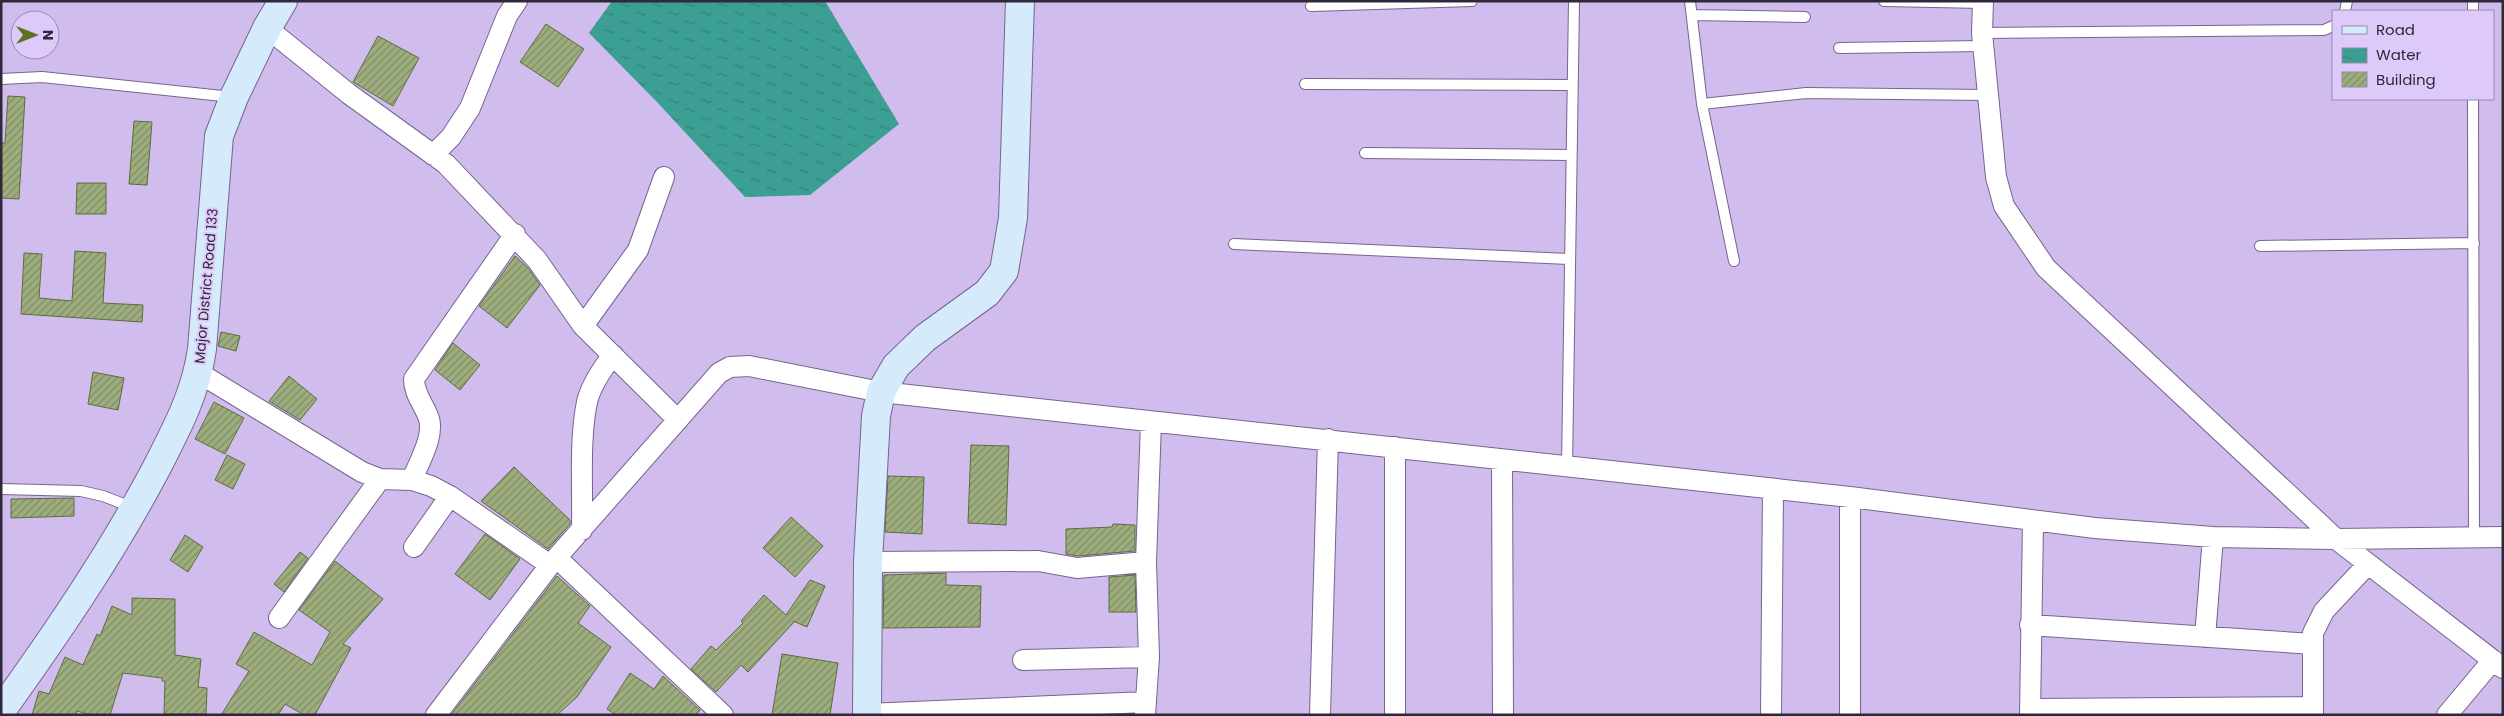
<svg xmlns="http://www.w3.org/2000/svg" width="2504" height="716" viewBox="0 0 2504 716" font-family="Poppins,sans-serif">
<defs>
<pattern id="water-ripples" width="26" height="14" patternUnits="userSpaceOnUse" patternTransform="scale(1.25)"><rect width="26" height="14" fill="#3c9f93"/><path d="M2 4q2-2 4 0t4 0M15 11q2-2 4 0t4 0" fill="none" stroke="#338279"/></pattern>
<pattern id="building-hatch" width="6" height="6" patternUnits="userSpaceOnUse" patternTransform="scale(1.25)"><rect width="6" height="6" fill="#9dad7d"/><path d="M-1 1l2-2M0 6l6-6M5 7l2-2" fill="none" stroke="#808d67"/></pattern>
</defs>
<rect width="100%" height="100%" fill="#d1bded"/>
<path fill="url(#water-ripples)" d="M612,1H825L899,124L810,195L745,197L656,101L589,33Z"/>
<path fill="url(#building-hatch)" stroke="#5d6c3f" d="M546,24L584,49L558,87L520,62Z
M378,36L419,58L393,106L353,82Z
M8,96L25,97L19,199L1,198V143H5Z
M134,121L152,122L147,185L129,184Z
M77,183H106V214H76Z
M75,251L106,253L103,303L143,305L142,322L21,314L24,253L42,254L39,298L72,301Z
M515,256L528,268L540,285L507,328L479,306Z
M221,332L240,336L236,351L218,346Z
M453,343L480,365L460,390L435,370Z
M93,372L124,378L118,410L88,404Z
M289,376L317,399L300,420L269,401Z
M214,402L244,418L225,454L195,439Z
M971,445L1009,446L1006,525L968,523Z
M227,455L245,464L233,489L215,480Z
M514,467L570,520V524L548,549L481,501Z
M888,476L924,477L922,534L885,532Z
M74,498V516L11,518V499Z
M791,517L823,546L795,577L763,548Z
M1113,524L1135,525V551L1078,556L1066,554V529L1112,527Z
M485,534L520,559L490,600L455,574Z
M185,535L203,547L188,572L170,560Z
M300,552L308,558L284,592L274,584Z
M335,561L383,599L343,644L351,648L315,715H304L285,704L278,715H221L249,671L236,664L254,632L312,665L330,632L299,610Z
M946,573V585L981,586L980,627L883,628L884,575Z
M1135,575L1136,612H1109V577Z
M557,576L590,606L578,623L611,647L577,697L557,715H451Z
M810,580L825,586L807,627L793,621L794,622L748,672L741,665L716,692L691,669L711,646L716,650L743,623L741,621L764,595L786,615Z
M132,598L175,599V655L201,659L198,687L207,688L206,714H164L165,681H162V678L123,673L110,715H91L77,711L76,715H32L39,691L49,694L65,657L83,665L97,634L100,636L112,606L132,615Z
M782,654L838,663L830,715H772Z
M630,673L654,689L663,676L700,710L696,715H616L607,709Z"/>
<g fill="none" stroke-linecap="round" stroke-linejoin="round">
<g stroke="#76648f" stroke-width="12">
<path id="lane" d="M1690,1L1702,104L1734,261
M1884,1L1983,3
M2473,1V11
M1311,6L1472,1
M2345,11L2347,1
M1692,15L1805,17
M1982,33L2324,30L2333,26
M1839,48L1983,46
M1,79L42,77L232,97
M1305,84L1572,85
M2473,99L2474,537
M1702,104L1806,93L1987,95
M1365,153L1570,155
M1234,244L1569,259
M2260,246L2474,243
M1567,467L1574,1
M1,489L81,491L103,496L134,508"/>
</g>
<g stroke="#76648f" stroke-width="22">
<path id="street" d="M1983,1L1982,33L1996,177L2004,206L2046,268L2336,539L2503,668
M267,28L349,94L446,164L537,260L583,326
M433,155L451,137L470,108L507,16L517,1
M664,177L638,250L583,326L678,420
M199,373L362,472L380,479L412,480L431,486L450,496L550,565
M1395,447V715
M1502,460L1503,715
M412,480C419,462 436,434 428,416C423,403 414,394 414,379L515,234
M1850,497V715
M582,530C583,491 579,440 587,402C591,385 602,369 613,355
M414,547L450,496
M558,559L723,715
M868,562L1038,561L1077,568L1146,562
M279,618L380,479
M2030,625L2313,644
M2205,637L2213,537
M1023,660L1149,657
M2030,709L2313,707
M867,714L1146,702
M436,715L550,565L719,373L730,367L749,366L881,392L1850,497L2095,528L2213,537L2336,539L2503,537
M1145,715L1149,657L1146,562L1151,422
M1320,715L1328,439
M1771,715L1773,489
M2030,715L2033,521
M2313,715V633L2324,611L2368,564
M2447,715L2493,660"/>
</g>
<g stroke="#76648f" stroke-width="30">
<path id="secondary" d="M1,711C57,633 111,554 156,469C176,430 196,393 202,349L219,136L234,97L267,28L283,1
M867,715L868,562L876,416L881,392L896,366L925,338L987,293L1004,271L1013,218L1020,1"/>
</g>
<use href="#lane" stroke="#fff" stroke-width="10"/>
<use href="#street" stroke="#fff" stroke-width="20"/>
<use href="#secondary" stroke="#d5eafa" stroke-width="28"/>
</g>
<g text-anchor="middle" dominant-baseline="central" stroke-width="4" stroke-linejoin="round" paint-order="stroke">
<g font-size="14" fill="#2f283a" stroke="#decafa">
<text transform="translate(206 286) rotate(-85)">Major District Road 133</text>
</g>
</g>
<rect width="2504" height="716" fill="none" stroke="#2f283a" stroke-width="5"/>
<rect x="2332" y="10" width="162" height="90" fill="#decafa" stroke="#9889ad"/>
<rect x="2342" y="26" width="25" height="8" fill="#d5eafa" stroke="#9889ad"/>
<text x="2376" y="35" font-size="15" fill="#2f283a">Road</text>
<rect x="2342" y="48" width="25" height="15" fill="url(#water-ripples)" stroke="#9889ad"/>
<text x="2376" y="60" font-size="15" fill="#2f283a">Water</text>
<rect x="2342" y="72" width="25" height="15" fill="url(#building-hatch)" stroke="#9889ad"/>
<text x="2376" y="85" font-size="15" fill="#2f283a">Building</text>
<g transform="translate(35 35) rotate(90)"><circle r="24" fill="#decafa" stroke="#9889ad"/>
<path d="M0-4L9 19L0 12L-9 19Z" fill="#5b7121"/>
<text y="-8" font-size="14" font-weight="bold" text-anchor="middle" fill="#2f283a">N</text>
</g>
</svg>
